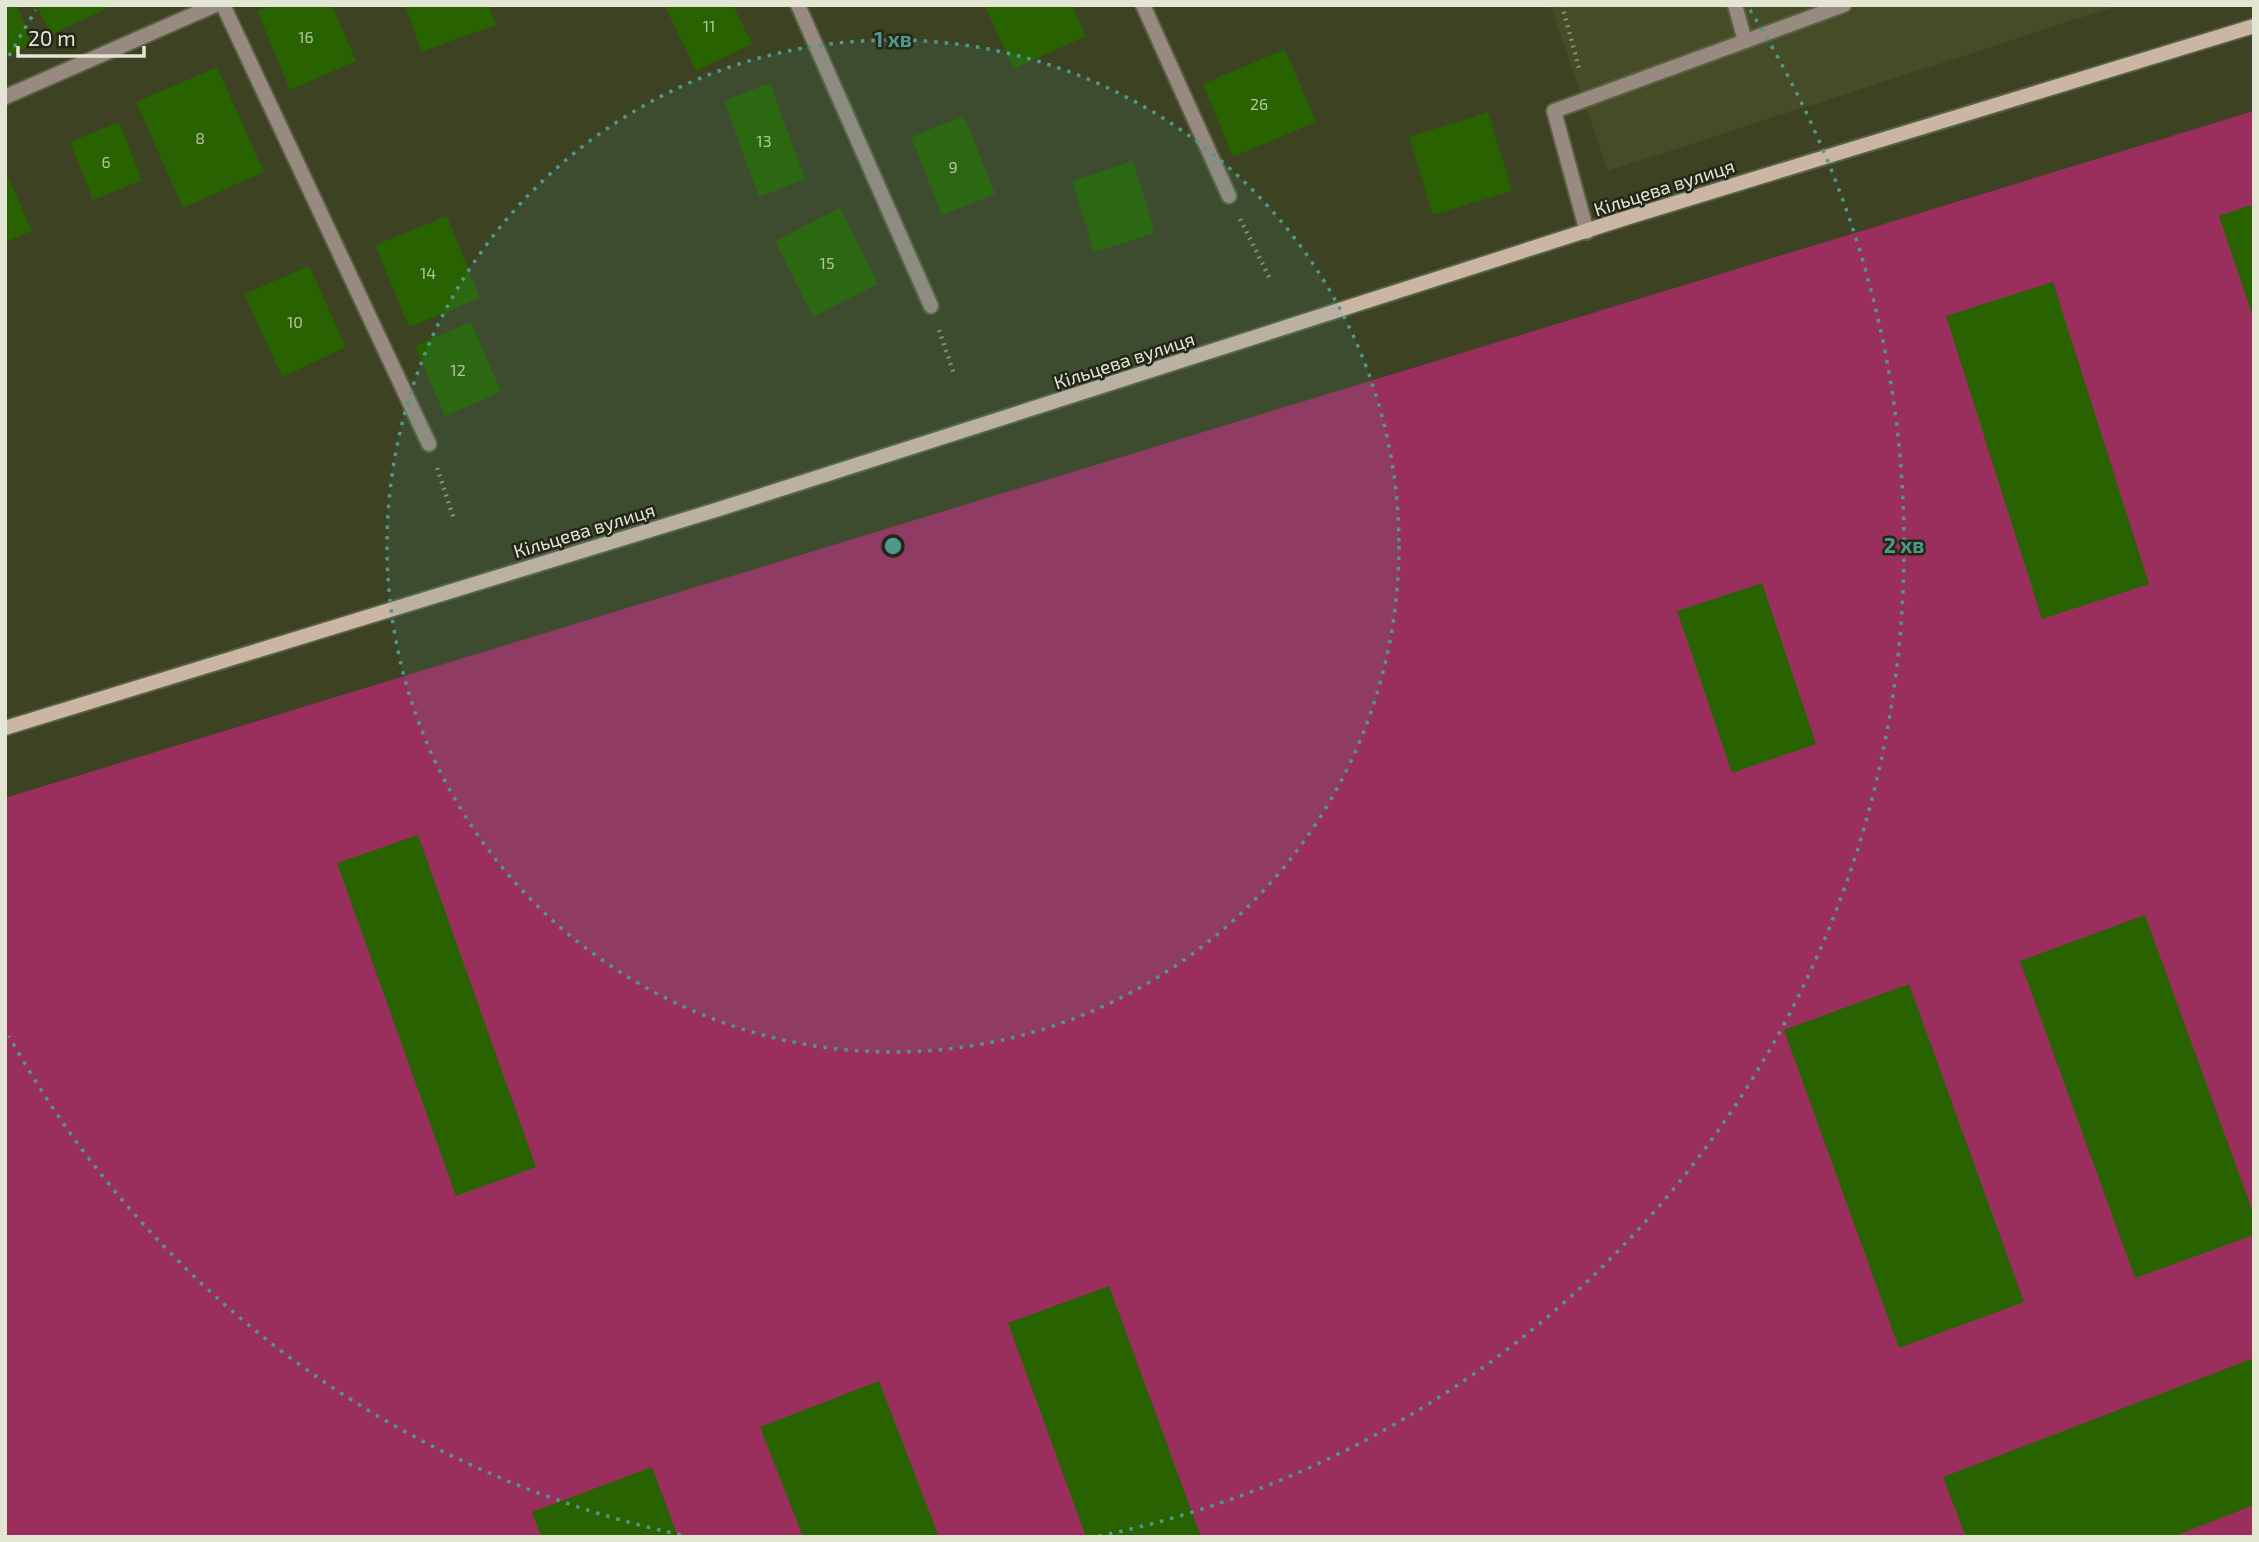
<svg xmlns="http://www.w3.org/2000/svg" width="2259" height="1542" font-family="'Exo 2',sans-serif">
<style>
.built{fill:#464c26}
.green{fill:#9a2f5e}
.building{fill:#286201}
.lines{fill:none;stroke-linecap:round;stroke-linejoin:round}
.lane-casing{stroke:#5a6042;stroke-width:18}
.street-casing{stroke:#5a6042;stroke-width:18}
.secondary-casing{stroke:#5a6042;stroke-width:18}
.path{stroke:#868c71;stroke-width:4.5;stroke-dasharray:2 5;stroke-linecap:butt}
.lane{stroke:#988a80;stroke-width:14}
.street{stroke:#988a80;stroke-width:14}
.secondary{stroke:#cbb5a5;stroke-width:14}
.ring{fill:none;stroke:#4e988c;stroke-width:3.5;stroke-dasharray:3.5 7}
.labels{text-anchor:middle;dominant-baseline:central;stroke-width:5;stroke-linejoin:round;paint-order:stroke}
.number-label{font-size:16px;fill:#b4c59e}
.street-label{font-size:19px;fill:#e2e6d3;stroke:#242718}
.centre{fill:#4e988c;stroke:#242718;stroke-width:3.5}
.ring-label{font-size:21px;text-anchor:middle;font-weight:bold;fill:#4e988c;stroke:#242718;stroke-width:5;stroke-linejoin:round;paint-order:stroke}
</style>
<rect width="100%" height="100%" fill="#3c4222"/>
<!-- built -->
<path class="built" d="M1550,5H2120L1608,171Z"/>
<!-- green -->
<path class="green" d="M2254,111V1537H5V798Z"/>
<!-- building -->
<path class="building" d="M5,5H17L32,45L5,56Z
M36,5H114L51,35Z
M271,5H332L356,61L290,90L257,11Z
M405,5H489L496,25L421,52Z
M668,5H733L752,44L696,71L665,6Z
M984,5H1072L1086,36L1014,69Z
M1285,49L1316,122L1233,157L1203,84Z
M217,67L264,172L183,208L136,102Z
M770,83L805,179L759,197L724,101Z
M1488,112L1512,191L1433,215L1409,137Z
M964,116L995,194L942,215L911,137Z
M119,122L142,180L93,200L70,142Z
M1133,161L1155,233L1094,252L1072,181Z
M5,170L32,231L5,242Z
M2254,204V317H2253L2219,216Z
M840,208L878,284L813,317L775,241Z
M447,216L480,298L409,327L375,245Z
M309,266L346,347L282,377L244,294Z
M2053,282L2149,584L2042,619L1946,316Z
M471,322L501,392L445,416L415,346Z
M1762,583L1816,744L1732,773L1677,611Z
M418,835L536,1167L456,1196L337,863Z
M2145,915L2254,1215V1235L2135,1278L2020,961Z
M1909,984L2024,1302L1899,1348L1784,1030Z
M1109,1286L1201,1537H1086L1008,1323Z
M2254,1358V1505L2172,1537H1966L1943,1477Z
M879,1381L939,1537H803L760,1427Z
M652,1467L678,1537H541L532,1512Z"/>
<g class="lines">
<!-- lane casing -->
<g class="lane-casing">
<path id="lane" d="M223,5L429,444
M798,5L931,306
M1143,5L1229,196
M1735,5L1745,41
M1587,232L1554,111L1844,5"/>
</g>
<!-- street casing -->
<g class="street-casing">
<path id="street" d="M5,97L215,5"/>
</g>
<!-- secondary casing -->
<g class="secondary-casing">
<path id="secondary" d="M5,728L719,509L1626,218L2254,26"/>
</g>
<!-- path -->
<path class="path" d="M1562,5L1580,72
M1240,219L1271,281
M939,330L954,374
M437,468L454,519"/>
<!-- lane -->
<use href="#lane" class="lane"/>
<!-- street -->
<use href="#street" class="street"/>
<!-- secondary -->
<use href="#secondary" class="secondary"/>
</g>
<!-- distance rings -->
<circle cx="893" cy="546" r="506" fill="#4e988c" fill-opacity=".12"/>
<g class="ring">
<circle cx="893" cy="546" r="506"/>
<path d="M691 1537A1011 1011 0 0 1 9 1036M9 56A1011 1011 0 0 1 36 10M1750 10A1011 1011 0 0 1 1095 1537"/>
</g>
<g class="labels">
<!-- number labels -->
<g class="number-label">
<text x="709" y="25">11</text>
<text x="306" y="36">16</text>
<text x="1259" y="103">26</text>
<text x="200" y="137">8</text>
<text x="764" y="140">13</text>
<text x="106" y="161">6</text>
<text x="953" y="166">9</text>
<text x="827" y="262">15</text>
<text x="428" y="272">14</text>
<text x="295" y="321">10</text>
<text x="458" y="369">12</text>
</g>
<!-- street labels -->
<g class="street-label">
<text transform="translate(1664 187) rotate(-18)">Кільцева вулиця</text>
<text transform="translate(1124 360) rotate(-18)">Кільцева вулиця</text>
<text transform="translate(584 530) rotate(-17)">Кільцева вулиця</text>
</g>
</g>
<circle cx="893" cy="546" r="10" class="centre"/>
<g class="ring-label">
<text x="893" y="47">1 хв</text>
<text x="1904" y="553">2 хв</text>
</g>
<!-- border -->
<rect width="2259" height="1542" fill="none" stroke="#e2e6d3" stroke-width="14"/>
<!-- scale -->
<path d="M18 46v10h126v-10" fill="none" stroke="#e2e6d3" stroke-width="3.5"/>
<text x="28" y="46" font-size="21" fill="#e2e6d3" stroke="#242718" stroke-width="5" paint-order="stroke">20 m</text>
</svg>
